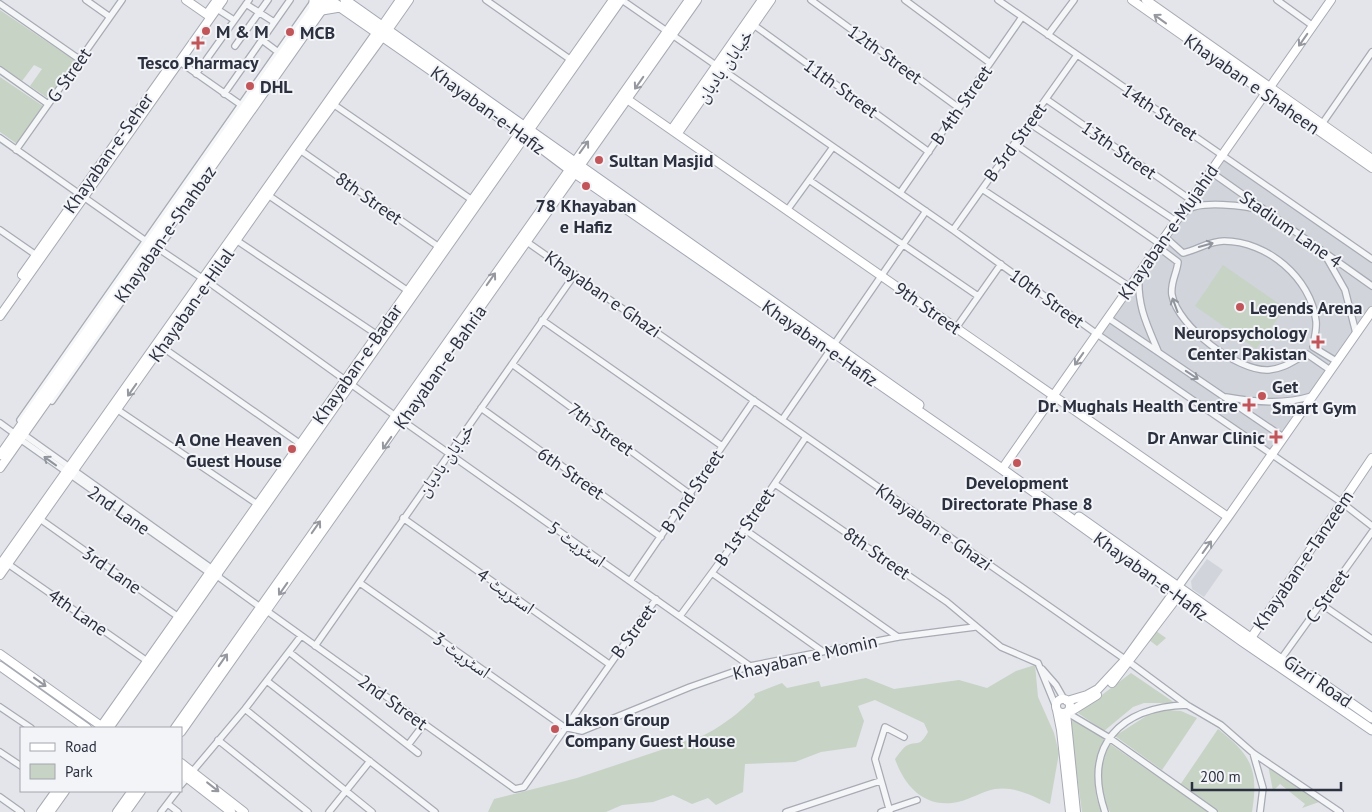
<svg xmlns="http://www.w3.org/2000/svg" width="1372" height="812" font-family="'PT Sans','Noto Naskh Arabic',sans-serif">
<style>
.built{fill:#d1d4db}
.green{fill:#c7d3c5}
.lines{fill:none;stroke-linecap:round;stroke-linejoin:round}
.street-casing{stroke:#a8abb4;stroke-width:8}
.secondary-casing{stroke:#a8abb4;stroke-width:10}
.primary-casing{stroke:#a3a8b4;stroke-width:11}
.street{stroke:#f5f6f8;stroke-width:5.5}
.secondary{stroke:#fff;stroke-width:8}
.primary{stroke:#fff;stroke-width:9}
.oneway{stroke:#9698a0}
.oneway2{stroke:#90949c}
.poi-dot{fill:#c25559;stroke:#f3f4f7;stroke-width:2}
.labels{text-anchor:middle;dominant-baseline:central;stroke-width:4;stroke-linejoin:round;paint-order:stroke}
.poi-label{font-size:18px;font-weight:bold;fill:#2c3140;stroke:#f3f4f7;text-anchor:start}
.street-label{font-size:18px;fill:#2c3140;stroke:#f3f4f7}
</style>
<rect width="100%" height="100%" fill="#e3e5ea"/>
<!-- built -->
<path class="built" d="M1223,155L1372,259V310L1271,454L1097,334Z
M1207,559L1223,570L1204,597L1192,589L1191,581Z"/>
<!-- green -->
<path class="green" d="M0,10L74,60L73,64L49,99L30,86L42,69L34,65L22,81L0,66Z
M0,77L43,106L17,144L0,132Z
M1223,265L1285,308L1256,349L1195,306Z
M1156,631L1166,638L1157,646L1149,640Z
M1035,665L1038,697L1054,733L1059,753L1050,804C1033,796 1015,786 995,789C983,791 971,799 958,802C925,809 905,787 895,759C898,755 902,749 906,746C918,740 919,748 928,732L924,723L875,700L858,706L864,721L856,747L821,752L795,762L745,764L743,792L716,805L708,798L692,804L673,795L653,802L622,805L606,812H488L494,799L577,778L679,744C688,738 698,739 708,733C725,724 741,711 755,697L754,694L782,683L787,688L819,681L821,687L866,678L894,689L959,680L987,688L1016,671Z
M1131,673L1175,703H1144L1133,707L1104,731L1078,713Z
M1168,710L1181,711L1197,718L1162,770L1115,736L1151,713Z
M1074,718L1105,738C1095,760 1090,790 1102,812H1082L1070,725Z
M1218,729C1251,755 1259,769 1252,812H1219L1180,785Z
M1110,744L1209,812H1110C1098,792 1098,764 1110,744Z
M1268,765L1322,801L1302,808L1305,804L1280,784L1273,791Z"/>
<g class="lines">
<!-- street casing -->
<g class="street-casing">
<path id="street" d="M86,0L110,17
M486,0L571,60
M622,0L953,230L1097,334L1341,502L1372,526
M811,0L959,108
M905,0L990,63
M998,0L1372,259
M1277,0L1313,26
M0,4L79,59
M246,4L274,22
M217,9L234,20
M751,23L929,152
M1048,35L1074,0
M262,40L278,52
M235,46L268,0
M180,62L244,107
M0,70L48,104
M196,74L249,0
M224,94L290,0
M1046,99L1191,200
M333,104L475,202
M1029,123L1176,221
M1322,124L1372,52
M0,138L146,241
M1015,144L1160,244
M16,150L122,0
M300,150L439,247
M1211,172L1372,286
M809,180L978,296
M982,189L1130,287
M900,193L1022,17
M268,195L411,293
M788,209L833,147
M1185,212C1197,199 1248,206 1263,211
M0,230L36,255
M953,230L1077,55
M1165,237L1183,253C1197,250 1209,241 1224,241C1267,241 1311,278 1316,321C1317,330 1314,338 1313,347L1336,361
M236,240L379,336
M527,242L1129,662L1187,705L1221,725L1253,753L1340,812
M156,247L202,278
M1158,247L1178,262C1177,273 1170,283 1172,295C1178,327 1237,371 1268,370C1284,369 1294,360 1307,354L1330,370
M1325,255L1345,290L1356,333
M1139,274C1137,305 1146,323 1158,351
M207,281L394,415
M1108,318L1283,437
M542,320L722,446
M956,328L1001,264
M162,347L302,445
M512,364L691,495
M1226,397C1256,402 1283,405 1312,396
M52,401L171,231
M481,408L661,537
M118,410L260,506
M20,420L313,2
M782,420L926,211
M403,421L750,666
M0,423L15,434
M23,434L218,573L220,578L260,607
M20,439L211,574
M775,484L947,602L1001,647L1038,663L1056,707
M403,518L609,664
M40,519L180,618
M744,529L898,637
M8,564L147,661
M712,573L822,651
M630,581L754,400
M360,583L564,727L582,731L690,687L750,666L898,637L975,627
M1321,604L1372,639
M267,611L515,789L524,787L656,599
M680,616L744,529L806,437
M315,646L575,274
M289,652L418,753
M1281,659L1372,532
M1042,669L1056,685L1064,699
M267,681L435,812
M0,707L31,728
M245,709L372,812
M1066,712L1108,737L1214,812
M218,740L308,812
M408,745L424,724
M0,752L21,766
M1253,753L1263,788L1260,812
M181,785L245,709L301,636
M0,797L21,812
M168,804L178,812
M161,812L177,791
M329,812L370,761
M786,812L880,781
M881,812L917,800
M890,812L875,759L885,727L904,737
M1105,812C1082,745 1121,707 1187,705"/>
</g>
<!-- secondary casing -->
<g class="secondary-casing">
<path id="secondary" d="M186,0L209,16
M1132,0L1372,168
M1146,0L1372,159
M207,14L217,0
M382,26L400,0
M388,30L409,0
M624,97L1228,517
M672,129L762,0
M678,133L771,0
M22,275L170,66
M0,316L223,0
M0,455L320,0
M0,468L329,0
M1002,469L1331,0
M0,565L377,32
M0,575L300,150L383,36
M1251,638L1372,458
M0,654L104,728
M0,666L87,728
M1112,683L1182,591
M1056 706a7 7 0 1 1 14 0a7 7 0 1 1-14 0Z
M1067,701L1087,695L1098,689L1125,660L1228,517L1372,311
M1057,710L1061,730L1070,812
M1067,712L1073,710L1097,695
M1066,713L1076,812
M100,728L613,0
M109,728L621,0
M175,728L689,0
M181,732L697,0
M181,763L244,812
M181,773L231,812
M41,812L56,791
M50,812L65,791
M117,812L132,791
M126,812L141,791"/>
</g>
<!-- primary casing -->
<g class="primary-casing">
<path id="primary" d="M330,0L520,132L569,169L1002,469L1242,641L1372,730
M345,0L919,405
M314,9V0
M322,10L340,7
M1079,517L1314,683
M1312,676L1372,718"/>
</g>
<!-- street -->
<use href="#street" class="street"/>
<!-- secondary -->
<use href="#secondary" class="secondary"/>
<!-- primary -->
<use href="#primary" class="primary"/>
</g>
<!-- one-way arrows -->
<defs><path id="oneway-shaft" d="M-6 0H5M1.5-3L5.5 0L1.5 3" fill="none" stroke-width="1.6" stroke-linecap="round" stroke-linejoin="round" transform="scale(1.25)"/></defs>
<g class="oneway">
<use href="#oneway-shaft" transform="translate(1160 19) rotate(-144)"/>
<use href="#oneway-shaft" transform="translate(1303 40) rotate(125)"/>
<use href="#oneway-shaft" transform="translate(639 83) rotate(125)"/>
<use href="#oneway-shaft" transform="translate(584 147) rotate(-54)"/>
<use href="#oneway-shaft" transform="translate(491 279) rotate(-55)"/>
<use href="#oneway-shaft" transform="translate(1079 359) rotate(125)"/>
<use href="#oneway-shaft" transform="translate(132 390) rotate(125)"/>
<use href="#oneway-shaft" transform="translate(387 443) rotate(125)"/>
<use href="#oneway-shaft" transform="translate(316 527) rotate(-55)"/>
<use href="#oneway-shaft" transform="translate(1207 547) rotate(-54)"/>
<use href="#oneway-shaft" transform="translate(283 589) rotate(125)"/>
<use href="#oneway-shaft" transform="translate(223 660) rotate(-55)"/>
<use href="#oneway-shaft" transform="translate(40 682) rotate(36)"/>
<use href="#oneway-shaft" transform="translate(213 787) rotate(38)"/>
</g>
<g class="oneway2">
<use href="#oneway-shaft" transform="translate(1206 245) rotate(-16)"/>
<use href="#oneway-shaft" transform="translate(1175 305) rotate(-110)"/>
<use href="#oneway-shaft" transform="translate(1192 375) rotate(34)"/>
<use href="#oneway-shaft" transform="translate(50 461) rotate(-144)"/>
</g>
<!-- markers -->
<g class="poi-dot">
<circle cx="206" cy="31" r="5"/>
<circle cx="290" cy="32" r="5"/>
<path d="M195.5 35.5h5v5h5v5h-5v5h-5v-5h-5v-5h5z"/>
<circle cx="250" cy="86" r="5"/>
<circle cx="599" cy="160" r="5"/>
<circle cx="586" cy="186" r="5"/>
<circle cx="1240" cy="307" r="5"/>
<path d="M1315.5 334.5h5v5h5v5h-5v5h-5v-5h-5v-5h5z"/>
<circle cx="1262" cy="396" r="5"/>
<path d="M1246.5 397.5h5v5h5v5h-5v5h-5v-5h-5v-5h5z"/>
<path d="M1273.5 429.5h5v5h5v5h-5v5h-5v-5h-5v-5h5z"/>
<circle cx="292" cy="449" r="5"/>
<circle cx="1017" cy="463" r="5"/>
<circle cx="555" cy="729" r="5"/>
</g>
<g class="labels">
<!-- poi labels -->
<g class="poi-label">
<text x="216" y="31">M &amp; M</text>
<text x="300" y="32">MCB</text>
<text x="198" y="62" text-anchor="middle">Tesco Pharmacy</text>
<text x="260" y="86">DHL</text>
<text x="609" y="160">Sultan Masjid</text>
<text x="586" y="205" text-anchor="middle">78 Khayaban<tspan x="586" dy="21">e Hafiz</tspan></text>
<text x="1250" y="307">Legends Arena</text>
<text x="1307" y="332" text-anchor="end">Neuropsychology<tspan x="1307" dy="21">Center Pakistan</tspan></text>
<text x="1272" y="386">Get<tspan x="1272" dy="21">Smart Gym</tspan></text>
<text x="1238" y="405" text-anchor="end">Dr. Mughals Health Centre</text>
<text x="1265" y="437" text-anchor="end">Dr Anwar Clinic</text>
<text x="282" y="439" text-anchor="end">A One Heaven<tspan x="282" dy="21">Guest House</tspan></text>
<text x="1017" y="482" text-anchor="middle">Development<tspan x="1017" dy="21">Directorate Phase 8</tspan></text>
<text x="565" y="719">Lakson Group<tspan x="565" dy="21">Company Guest House</tspan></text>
</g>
<!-- street labels -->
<g class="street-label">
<text transform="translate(885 54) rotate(36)">12th Street</text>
<text transform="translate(724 66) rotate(-55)">خیابان بادبان</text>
<text transform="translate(69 75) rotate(-55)">G Street</text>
<text transform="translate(1252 84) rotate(35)">Khayaban e Shaheen</text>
<text transform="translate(841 88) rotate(36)">11th Street</text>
<text transform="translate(961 105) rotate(-55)">B 4th Street</text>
<text transform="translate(488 110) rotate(36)">Khayaban-e-Hafiz</text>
<text transform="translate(1160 112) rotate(34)">14th Street</text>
<text transform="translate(1015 142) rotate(-54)">B 3rd Street</text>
<text transform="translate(1119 150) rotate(35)">13th Street</text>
<text transform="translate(108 153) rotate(-55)">Khayaban-e-Seher</text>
<text transform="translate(369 198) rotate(35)">8th Street</text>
<text transform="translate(1291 229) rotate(35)">Stadium Lane 4</text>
<text transform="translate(1168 232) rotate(-55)">Khayaban-e-Mujahid</text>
<text transform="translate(165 234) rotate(-55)">Khayaban-e-Shahbaz</text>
<text transform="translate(603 294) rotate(35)">Khayaban e Ghazi</text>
<text transform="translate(1047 298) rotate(36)">10th Street</text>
<text transform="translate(191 305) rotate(-55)">Khayaban-e-Hilal</text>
<text transform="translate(928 308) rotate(35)">9th Street</text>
<text transform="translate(820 343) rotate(35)">Khayaban-e-Hafiz</text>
<text transform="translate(357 364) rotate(-55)">Khayaban-e-Badar</text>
<text transform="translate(440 367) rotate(-55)">Khayaban-e-Bahria</text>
<text transform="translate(601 429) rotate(36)">7th Street</text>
<text transform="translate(445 460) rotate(-55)">خیابان بادبان</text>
<text transform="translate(571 473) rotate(35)">6th Street</text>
<text transform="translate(692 491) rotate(-56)">B 2nd Street</text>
<text transform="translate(119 510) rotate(35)">2nd Lane</text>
<text transform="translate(744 527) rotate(-55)">B 1st Street</text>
<text transform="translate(934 527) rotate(35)">Khayaban e Ghazi</text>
<text transform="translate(577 544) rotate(35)">اسٹریٹ 5</text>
<text transform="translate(877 553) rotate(35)">8th Street</text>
<text transform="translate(1303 560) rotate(-56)">Khayaban-e-Tanzeem</text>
<text transform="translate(112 570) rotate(35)">3rd Lane</text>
<text transform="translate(1151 576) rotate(36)">Khayaban-e-Hafiz</text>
<text transform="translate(506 591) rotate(35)">اسٹریٹ 4</text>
<text transform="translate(1327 596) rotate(-55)">C Street</text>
<text transform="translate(78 612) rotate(35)">4th Lane</text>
<text transform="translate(633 631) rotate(-54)">B Street</text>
<text transform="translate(462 655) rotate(35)">اسٹریٹ 3</text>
<text transform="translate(805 657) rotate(-13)">Khayaban e Momin</text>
<text transform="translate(1318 681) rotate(34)">Gizri Road</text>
<text transform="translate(393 702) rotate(36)">2nd Street</text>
</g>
</g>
<!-- legend -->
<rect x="20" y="727" width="162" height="65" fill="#f3f4f7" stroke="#a3a6ae"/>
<rect x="30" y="743" width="25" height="8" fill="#ffffff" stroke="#a3a6ae"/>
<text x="65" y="752" font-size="15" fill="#2c3140">Road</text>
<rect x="30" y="764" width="25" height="15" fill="#c7d3c5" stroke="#a3a6ae"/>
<text x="65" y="777" font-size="15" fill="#2c3140">Park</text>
<!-- scale -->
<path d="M1192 782v8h149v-8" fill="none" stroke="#2c3140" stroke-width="2.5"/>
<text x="1200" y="782" font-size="15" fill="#2c3140" stroke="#f3f4f7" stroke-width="4" paint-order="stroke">200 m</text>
</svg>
